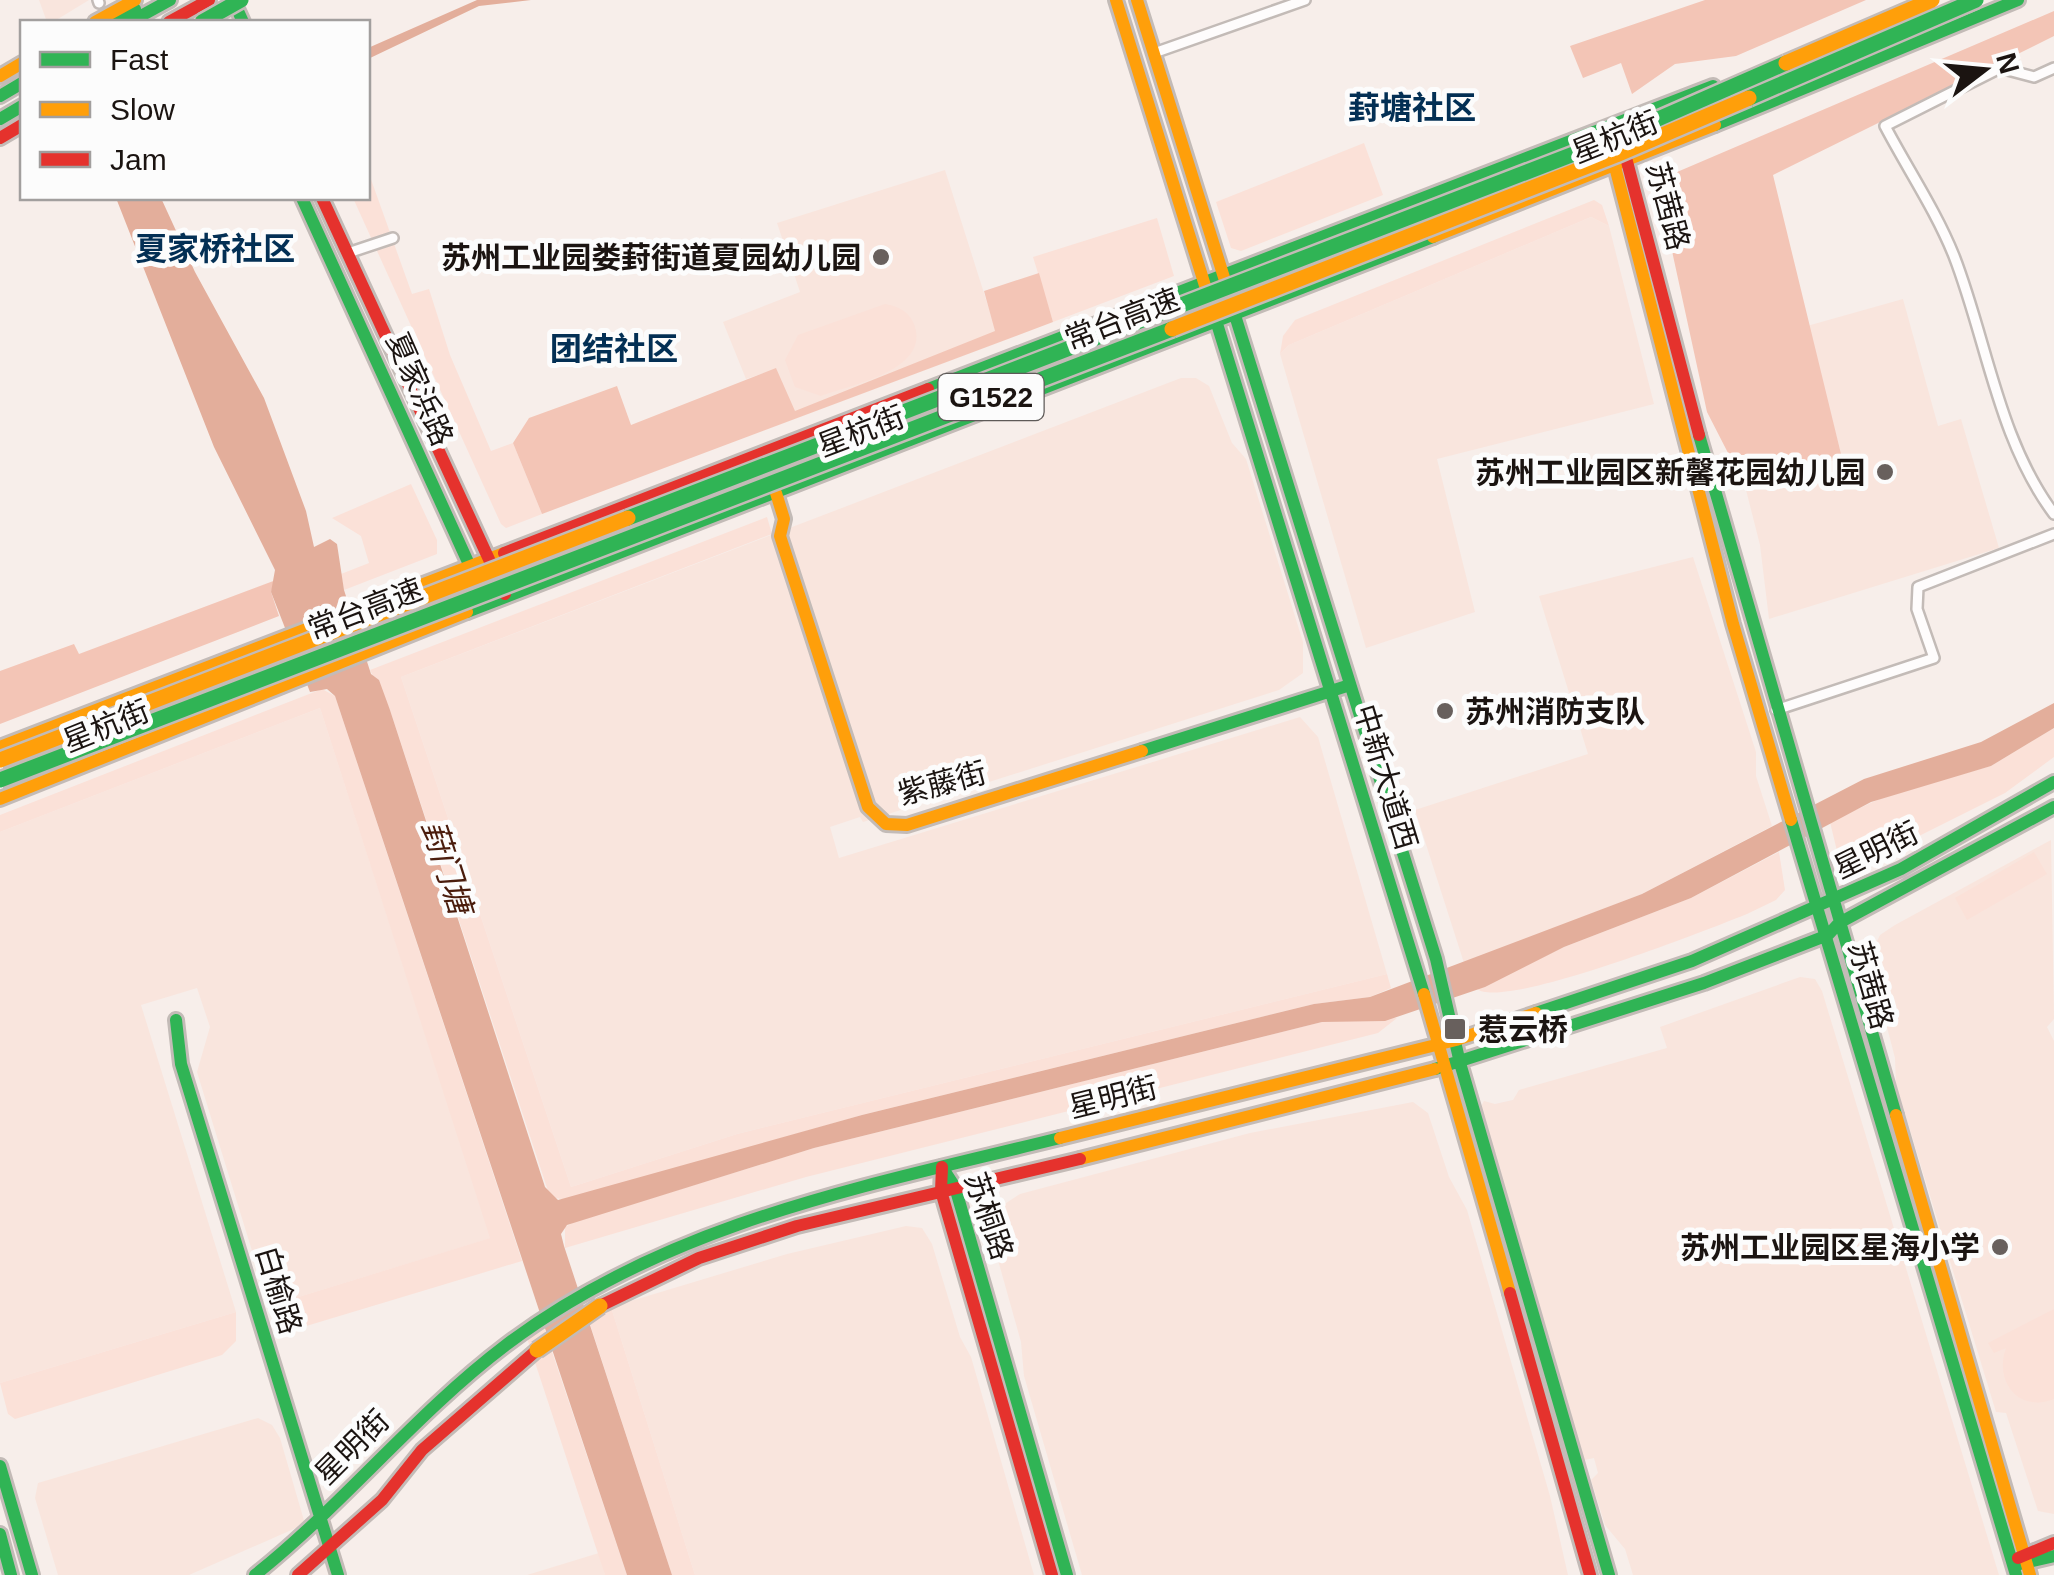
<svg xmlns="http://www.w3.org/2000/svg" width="2054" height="1575" font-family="Arial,'Noto Sans SC',sans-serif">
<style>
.built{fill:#f9e5dd}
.green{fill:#fbe1d8}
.forest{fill:#f3c5b6}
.water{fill:#e3ae9b}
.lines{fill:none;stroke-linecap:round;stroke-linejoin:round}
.street-casing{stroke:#c3bbb7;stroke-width:14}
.fast-casing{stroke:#c3bbb7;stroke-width:18}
.slow-casing{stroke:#c3bbb7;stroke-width:18}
.jam-casing{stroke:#c3bbb7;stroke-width:18}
.street{stroke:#fefcfc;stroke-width:9}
.fast{stroke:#30b455;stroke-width:12}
.slow{stroke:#ff9f0a;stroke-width:12}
.jam{stroke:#e5322d;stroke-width:12}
.fast-bridge-casing{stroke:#c3bbb7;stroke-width:20;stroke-linecap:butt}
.slow-bridge-casing{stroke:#c3bbb7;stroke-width:20;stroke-linecap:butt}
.fast-bridge{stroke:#30b455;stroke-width:15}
.slow-bridge{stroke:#ff9f0a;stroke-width:15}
.poi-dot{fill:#68605d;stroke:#fcfcfc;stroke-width:4}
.labels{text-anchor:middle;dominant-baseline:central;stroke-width:10;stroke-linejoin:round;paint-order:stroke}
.shield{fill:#fcfcfc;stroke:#5e5a58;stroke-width:2.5}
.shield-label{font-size:28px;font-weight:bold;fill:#1b1411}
.street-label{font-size:30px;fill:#1b1411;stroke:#fcfcfc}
.poi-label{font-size:30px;font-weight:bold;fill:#1b1411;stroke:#fcfcfc;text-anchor:end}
.neighbourhood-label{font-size:32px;font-weight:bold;fill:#032f54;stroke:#fcfcfc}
.water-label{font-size:32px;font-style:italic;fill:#4a1c0c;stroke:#fcfcfc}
</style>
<rect width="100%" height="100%" fill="#f7eeea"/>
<!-- built -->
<path class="built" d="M39,0H89L53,22H47Z
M945,170L996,331L794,412L776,369L746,379L723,322L800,292L777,223Z
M1591,217L1609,226L1654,404L1437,459L1475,612L1366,648L1280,354L1289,345Z
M1903,299L1938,426L1961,419L1999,548L1769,619L1760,545L1745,486L1842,457L1807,326Z
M1181,378H1196L1209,386L1232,443L1246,459L1303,642V673L1279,690L863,822L860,817L830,827L839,858L1300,717L1318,737L1387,974L737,1134L571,1187L401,677Z
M1693,557L1756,752V776L1772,826L1642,894L1464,963L1415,810L1588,754L1539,596Z
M320,708L491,1238L269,1306L197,1072L210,1027L197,988L141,1005L236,1312L0,1383V832Z
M2051,840L2054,1019L2047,1027L2054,1041V1514L2038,1511L2006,1413L1996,1412L1896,1084L1895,1058L1869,958L1880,935L1895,925Z
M1800,977L1815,979L1822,991L1999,1575H1633L1625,1549L1605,1525L1591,1480L1598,1473L1594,1458L1580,1461L1477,1114L1484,1101L1495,1104L1513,1100L1519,1090L1667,1048L1660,1027Z
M1413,1102L1428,1113L1449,1177L1467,1210L1550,1496L1568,1575H1082L1024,1376L1021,1342L989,1228L994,1211L1020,1194L1250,1133Z
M906,1226L922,1228L932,1244L960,1337L971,1357L1034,1575H695L611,1307L787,1254Z
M258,1418L272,1425L280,1438L305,1524L189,1575H58L35,1498L38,1483Z
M599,1553L605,1575H527Z"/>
<!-- green -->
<path class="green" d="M1364,143L1383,195L1241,251L1231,248L1216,202Z
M368,171L412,294L429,289L450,355L491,451L513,443L542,514L506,528L501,524L353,198H368Z
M1594,200L1602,205L1609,226L1591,217L1289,345L1280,354L1283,336L1295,320Z
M1157,218L1174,276L1053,322L1033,257Z
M885,304C899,306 911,313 915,327C928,371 850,385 821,396L795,387L785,360L798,335Z
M411,484L437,540V554L344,590L341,574L369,563L361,536L332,518Z
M767,517L772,534L401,677L571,1187L737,1134L1387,974L1391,988L1370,997L1314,1004L862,1115L567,1200L550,1197L390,710L370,670Z
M322,689L335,696L522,1261L293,1330L277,1321L269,1306L490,1238L320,708L0,832V815Z
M2054,728V757L2005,793L1861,865L1838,855L1830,822L1890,794L1991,766Z
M1779,852L1785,890L1776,900L1747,914C1707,930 1505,1010 1477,989L1564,947L1691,898Z
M2034,852L2047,874L1967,920L1955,898Z
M1397,1018L1378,1033L806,1177L565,1248V1227L574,1222L814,1148L1322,1022Z
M611,1307L695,1575H672L587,1315Z
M2054,1309V1399C2018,1413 1994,1381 2006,1348L1994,1353L1988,1343Z
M236,1312V1341L222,1355L15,1419L8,1414L0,1383Z
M543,1325L627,1575H605L525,1332Z"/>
<!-- forest -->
<path class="forest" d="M1705,0H1866L1736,56L1675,64L1632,94L1621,63L1583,78L1570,46Z
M2054,11V36L1773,175L1842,458L1745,486L1707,412L1662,205L1663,178Z
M1039,273L1053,322L542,514L513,443L529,418L617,386L631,425L776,368L795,411L995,331L984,291Z
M276,580L271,592L279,616L0,724V671L74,644L79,654Z"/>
<!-- water -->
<path class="water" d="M477,0H531L479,6L368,59V48Z
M116,198H161L195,272L264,398L306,511L314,547L330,539L337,544L344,590L371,674L379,680L390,710L545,1187L558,1200L862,1115L1314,1004L1370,997L1642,894L1864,779L1981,742L2054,703V728L1991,766L1871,802L1691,898L1564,947L1485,987L1385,1021L1322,1022L814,1148L567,1225L561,1234L564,1246L672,1575H627L335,696L327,689L310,692L271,592L275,570L214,447Z"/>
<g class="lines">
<!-- street casing -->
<g class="street-casing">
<path id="street" d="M98,0L99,3
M1154,53L1305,0
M2054,68L2034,77L2000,68L1885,126C1907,168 1936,211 1954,256C1987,341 1998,439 2054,514
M348,253L393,238
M1776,710L1934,658L1917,609L1918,587L2054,534"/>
</g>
<!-- fast casing -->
<g class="fast-casing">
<path id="fast" d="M233,0L243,22
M113,22L135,9
M130,22L170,0
M0,96L22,83
M0,119L22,106
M1715,125L2018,0
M302,198L473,573
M1225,306L1229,296L1380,238L1389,221
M1233,309L1436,959L1460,1063L1609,1575
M1214,314L1424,994
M1080,366L1094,349L1211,304L1220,286
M928,389L1713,86
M1699,435L1896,1115
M467,612L1433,237
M1142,751L1350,685
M1791,820L2016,1575
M1536,1013L1692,961L1901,869L2054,782
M176,1020L181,1064L338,1575
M1435,1069L1704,983L1828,935L1839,923L2054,807
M942,1167L955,1187L1067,1575
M0,1466L32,1575
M0,1534L11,1575
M2020,1564L2054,1556
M255,1575C344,1504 415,1414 506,1345C669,1222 866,1186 1060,1138"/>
</g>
<!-- slow casing -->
<g class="slow-casing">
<path id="slow" d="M1116,0L1207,292
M1137,0L1227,287
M95,22L135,0
M0,76L22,63
M1613,159L1733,624L1791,820
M1433,237L1715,125
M776,493L784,519L780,536L868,807L886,824L907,825L1142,751
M0,747L504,553
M0,799L467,612
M1424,994L1510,1293
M1896,1115L2030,1575
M1060,1138L1456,1040L1536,1013
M1080,1159L1435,1069"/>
</g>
<!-- jam casing -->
<g class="jam-casing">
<path id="jam" d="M169,22L209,0
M0,138L22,125
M1625,154L1699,435
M322,198L505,594
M504,553L928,389
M942,1167L941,1191L1052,1575
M1510,1293L1590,1575
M600,1306L699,1258L797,1226L1080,1159
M2018,1558L2054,1543
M298,1575L382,1500L422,1450L537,1350"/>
</g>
<!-- street -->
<use href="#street" class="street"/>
<!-- fast -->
<use href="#fast" class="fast"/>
<!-- slow -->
<use href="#slow" class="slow"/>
<!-- jam -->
<use href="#jam" class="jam"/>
<!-- fast-bridge casing -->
<g class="fast-bridge-casing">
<path id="fast-bridge" d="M202,22L241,0
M1749,98L1976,0
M628,518L1610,140L1786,63
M0,780L1172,329"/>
</g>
<!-- slow-bridge casing -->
<g class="slow-bridge-casing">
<path id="slow-bridge" d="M1786,63L1932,0
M1172,329L1616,155L1749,98
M0,760L628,518
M537,1350L600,1306"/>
</g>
<!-- fast-bridge -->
<use href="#fast-bridge" class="fast-bridge"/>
<!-- slow-bridge -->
<use href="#slow-bridge" class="slow-bridge"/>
</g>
<!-- markers -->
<g class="poi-dot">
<circle cx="881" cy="257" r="10"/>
<circle cx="1885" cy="472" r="10"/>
<circle cx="1445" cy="711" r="10"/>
<rect x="1443" y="1017" width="24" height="24" rx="5"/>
<circle cx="2000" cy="1247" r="10"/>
</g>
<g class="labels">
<!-- shield labels -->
<rect class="shield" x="938.5" y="374" width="105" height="46" rx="8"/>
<g class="shield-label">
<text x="991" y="397">G1522</text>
</g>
<!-- street labels -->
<g class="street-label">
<text transform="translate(1615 137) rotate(-22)">星杭街</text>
<text transform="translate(1668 206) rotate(75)">苏茜路</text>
<text transform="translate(1122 319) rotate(-21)">常台高速</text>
<text transform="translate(420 389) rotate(66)">夏家浜路</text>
<text transform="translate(861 431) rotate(-21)">星杭街</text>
<text transform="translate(365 609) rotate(-21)">常台高速</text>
<text transform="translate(106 726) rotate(-22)">星杭街</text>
<text transform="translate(1386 777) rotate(73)">中新大道西</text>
<text transform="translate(942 783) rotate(-15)">紫藤街</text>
<text transform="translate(1876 850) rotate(-26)">星明街</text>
<text transform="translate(1871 985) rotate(74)">苏茜路</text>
<text transform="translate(1113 1097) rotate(-14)">星明街</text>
<text transform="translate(989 1216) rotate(71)">苏桐路</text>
<text transform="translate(279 1290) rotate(73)">白榆路</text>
<text transform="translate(352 1447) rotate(-45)">星明街</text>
</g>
<!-- poi labels -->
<g class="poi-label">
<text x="861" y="257">苏州工业园娄葑街道夏园幼儿园</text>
<text x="1865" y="472">苏州工业园区新馨花园幼儿园</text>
<text x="1465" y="711" text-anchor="start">苏州消防支队</text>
<text x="1478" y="1029" text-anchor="start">惹云桥</text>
<text x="1980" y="1247">苏州工业园区星海小学</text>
</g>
<!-- neighbourhood labels -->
<g class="neighbourhood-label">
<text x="1412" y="108">葑塘社区</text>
<text x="215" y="249">夏家桥社区</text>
<text x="614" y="349">团结社区</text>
</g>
<!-- water labels -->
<g class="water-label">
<text transform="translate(447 867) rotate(72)">葑门塘</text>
</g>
</g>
<!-- legend -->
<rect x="20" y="20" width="350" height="180" fill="#fcfcfc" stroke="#a29f9e" stroke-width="2.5"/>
<rect x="40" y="52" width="50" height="15" fill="#30b455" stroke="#a29f9e" stroke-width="2.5"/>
<text x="110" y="70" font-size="30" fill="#1b1411">Fast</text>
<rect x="40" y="102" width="50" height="15" fill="#ff9f0a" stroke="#a29f9e" stroke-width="2.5"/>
<text x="110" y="120" font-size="30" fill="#1b1411">Slow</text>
<rect x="40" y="152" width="50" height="15" fill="#e5322d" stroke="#a29f9e" stroke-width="2.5"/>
<text x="110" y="170" font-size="30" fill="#1b1411">Jam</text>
<!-- north arrow -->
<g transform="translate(1984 70) rotate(74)" stroke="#fcfcfc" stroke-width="8" paint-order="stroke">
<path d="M0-8L18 38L0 25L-18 38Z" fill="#1b1411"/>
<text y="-15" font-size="28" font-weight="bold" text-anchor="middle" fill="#1b1411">N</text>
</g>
</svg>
